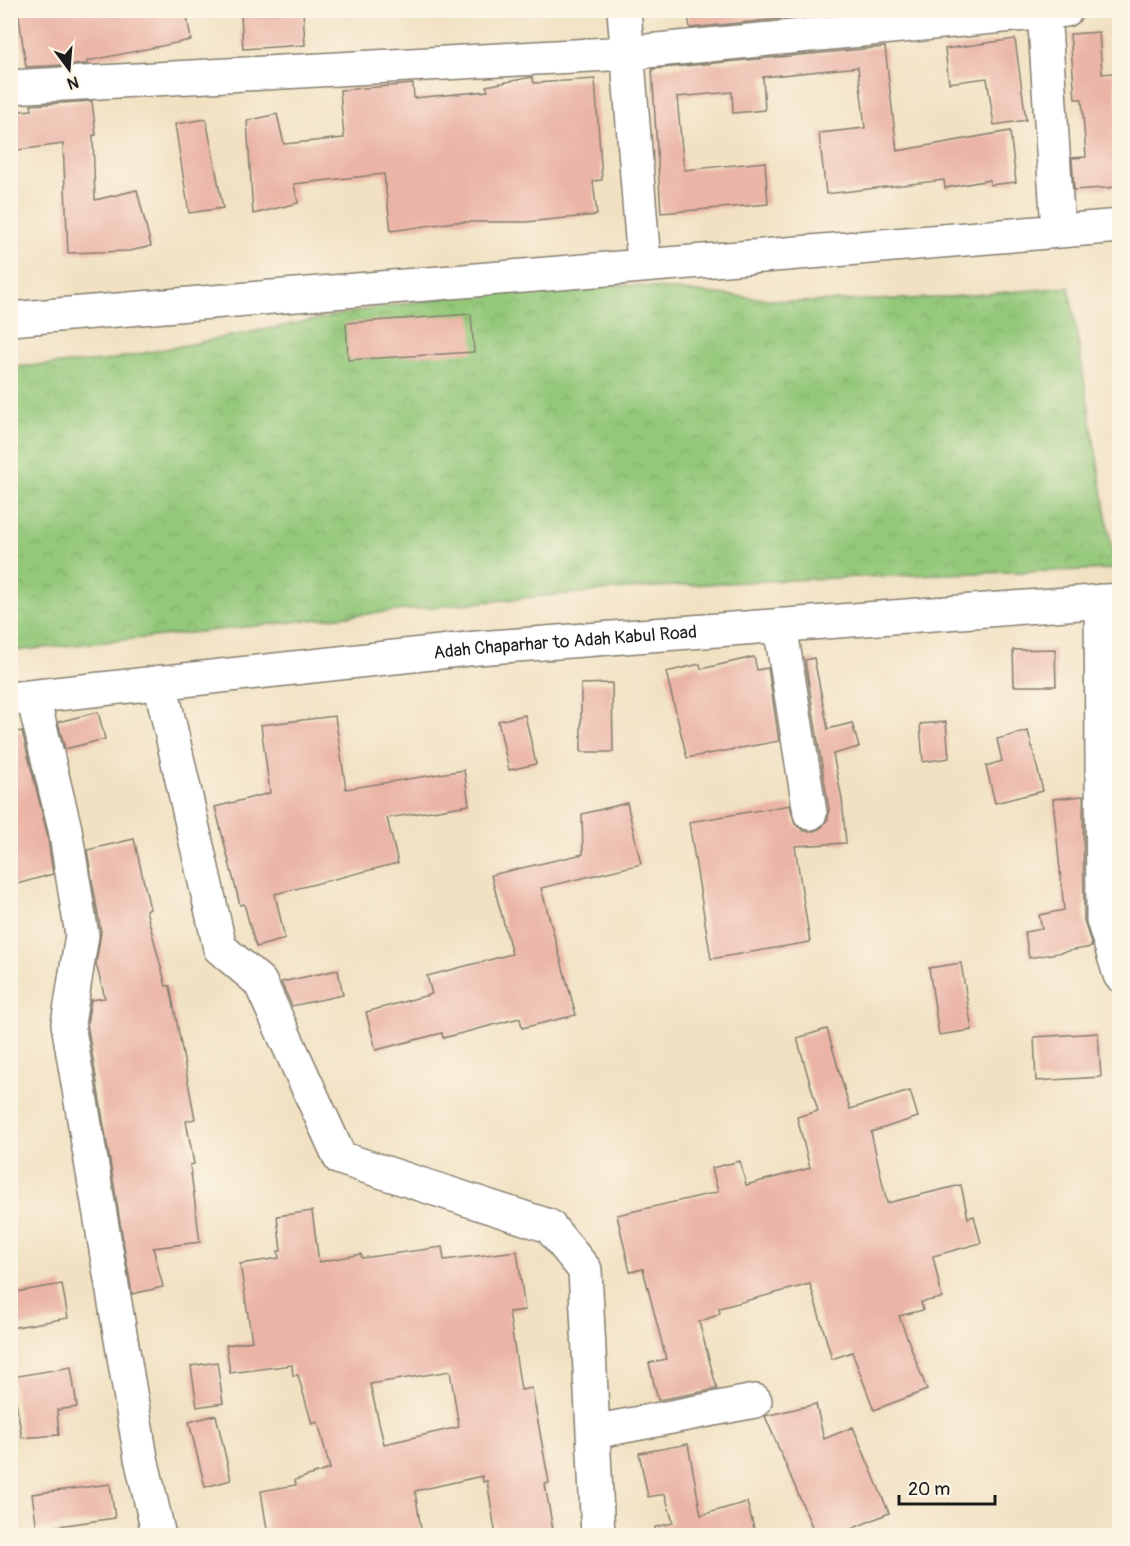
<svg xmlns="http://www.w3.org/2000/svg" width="1130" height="1546" font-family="Pangolin,sans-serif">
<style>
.park{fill:url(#park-crowns);stroke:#58724a;stroke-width:1.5}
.building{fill:#eab4a6;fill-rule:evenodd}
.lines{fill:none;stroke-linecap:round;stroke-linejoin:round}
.minor-casing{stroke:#867e6f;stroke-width:36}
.secondary-casing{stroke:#867e6f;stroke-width:36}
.minor{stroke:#fff;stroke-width:33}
.secondary{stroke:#fff;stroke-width:33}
.labels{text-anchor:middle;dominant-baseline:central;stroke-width:6;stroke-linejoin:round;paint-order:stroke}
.street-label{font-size:18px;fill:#1c1c1c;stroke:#fcf5e5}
</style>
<defs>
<pattern id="park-crowns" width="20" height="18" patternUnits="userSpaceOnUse" patternTransform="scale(1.5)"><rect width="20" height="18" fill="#93c879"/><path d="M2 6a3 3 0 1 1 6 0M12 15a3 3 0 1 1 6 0" fill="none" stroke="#7eab68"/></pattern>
</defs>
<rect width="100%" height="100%" fill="#fcf5e5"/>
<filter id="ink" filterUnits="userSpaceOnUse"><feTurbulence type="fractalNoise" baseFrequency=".0167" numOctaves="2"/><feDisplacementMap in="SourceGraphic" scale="12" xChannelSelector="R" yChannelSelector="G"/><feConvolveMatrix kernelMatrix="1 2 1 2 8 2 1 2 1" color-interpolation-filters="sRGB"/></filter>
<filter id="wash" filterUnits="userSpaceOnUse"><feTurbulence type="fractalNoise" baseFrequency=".008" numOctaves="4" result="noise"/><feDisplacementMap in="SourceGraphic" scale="24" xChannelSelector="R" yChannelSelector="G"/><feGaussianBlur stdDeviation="1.35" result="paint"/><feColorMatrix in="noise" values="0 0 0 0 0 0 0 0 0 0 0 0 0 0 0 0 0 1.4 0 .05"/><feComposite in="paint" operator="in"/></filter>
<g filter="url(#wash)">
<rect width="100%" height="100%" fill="#f1e1c2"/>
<!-- park -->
<path class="park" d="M627,285L796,302L937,298L1069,287L1115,569C948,574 781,578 614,590C413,606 212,633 11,651V367L104,361L374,308L510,288Z"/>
<g id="blocks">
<!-- building -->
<path class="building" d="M18,10H186L191,40L87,61V64L26,67Z
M687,10H869L690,28Z
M303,11L305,45L243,49L241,15Z
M1099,32L1102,74L1113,73L1115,86L1119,135V187L1074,190L1072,158L1086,157L1082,99H1075L1070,34Z
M1015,39L1026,120L994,125L987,78L949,83L945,49Z
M885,47L897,151L1010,131L1016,182L990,185V180L945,188L944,180L826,194L819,133L865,128L858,67L763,77L765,110L733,113L732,92L677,97L684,170L765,162L768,204L661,213L652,69Z
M532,77L534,83L595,79L602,180L593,181L597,215L526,222H454L391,231L384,174L294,184L298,203L253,214L247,121L277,114L284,144L344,138L340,90L413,84L414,98L488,91L486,86Z
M92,101L96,135H93L95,200L137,190L151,246L130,251L68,253L63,144L10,151V112L32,110L31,105Z
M206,119L223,208L189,213L175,124Z
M471,314L474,352L348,360L346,323Z
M1055,649L1056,686H1014L1013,650Z
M754,657L757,670L768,668L779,741L687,758L666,672L700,664L701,669Z
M814,658L828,729L852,723L859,747L833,754L842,799L846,843L795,846L810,942L711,959L689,822L790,805L795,824L804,831H814L821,828L828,819L829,810L805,660Z
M612,683L613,752H581V684Z
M98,712L105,739L65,749L58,722Z
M525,715L536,764L509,770L498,721Z
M335,716L346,789L464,770L469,805L387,818L398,863L275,894L285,939L256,947L244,904L240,905L215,807L270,793L261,725Z
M946,722L949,758L923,762L920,724Z
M22,731L47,833L53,874L10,886V733Z
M1028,731L1043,791L995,803L986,766L1002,761L997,739Z
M1083,796L1084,920L1092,947L1029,958L1025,932L1042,929L1039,915L1064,910L1053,799Z
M627,803L641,864L541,888L576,1015L522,1028L520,1018L443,1038L442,1033L376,1050L366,1012L432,994L427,976L512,954L491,875L583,854L582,814Z
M134,839L150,909L146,910L166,986H170L195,1119L186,1121L194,1164L190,1165L200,1242L153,1248L163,1287L132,1294L87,1023L91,1000L105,998L96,964L101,932L87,850Z
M961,963L972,1030L939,1035L929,968Z
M338,970L343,995L292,1006L281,982Z
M827,1029L850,1109L910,1091L918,1117L871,1132L887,1203L961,1185L968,1218L974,1216L981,1243L933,1256L942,1298L921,1302L923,1310L899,1316L927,1390L874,1410L852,1352L832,1359L810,1284L719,1308L720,1314L699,1322L717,1389L658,1400L649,1363L666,1359L643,1269L630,1272L617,1215L718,1192L712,1168L740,1161L746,1185L810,1168L797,1117L818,1111L797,1038Z
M1098,1033L1101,1077L1036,1081L1034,1037Z
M312,1211L319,1262L361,1254L362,1258L442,1247L444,1260L517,1251L525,1310L509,1312L521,1390L532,1388L549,1483L545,1484L554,1536H496L487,1481L483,1482L482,1476L415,1491L422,1536H268L261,1491L296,1485L295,1480L330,1469L318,1422L312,1424L298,1375L293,1376L292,1365L230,1373L226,1345L252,1341L240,1264L279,1258L278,1251H281L277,1216ZM450,1371L459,1427L384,1444L370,1384Z
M62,1284L68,1318L10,1328V1293Z
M217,1362L223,1403L197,1407L191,1366Z
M71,1367L77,1407L57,1410L59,1435L22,1438L12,1377Z
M816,1404L824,1439L853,1427L889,1513L835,1536H816L765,1416Z
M216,1415L231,1480L205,1487L189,1422Z
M688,1444L701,1515L747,1502L756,1536H656L655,1527L673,1523L665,1494L648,1497L639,1453Z
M110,1484L115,1518L37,1529L32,1494Z"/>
</g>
</g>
<g filter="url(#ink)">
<use href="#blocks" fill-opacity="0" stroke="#867e6f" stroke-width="1.5"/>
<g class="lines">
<!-- minor casing -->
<g class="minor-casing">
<path id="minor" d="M624,10L644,264
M1044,10L1058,230
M10,87L627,53L1066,10
M10,319L1120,226
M1101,601L1103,920L1120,975
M780,625L810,813
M160,682L220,948L260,982L340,1158L549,1226L585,1270L593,1432
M33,697L65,829L82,935L68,1024L141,1458L159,1536
M598,1536L593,1432L755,1401"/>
</g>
<!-- secondary casing -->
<g class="secondary-casing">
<g id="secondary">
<path id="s1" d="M10,699L477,648L1120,600"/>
</g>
</g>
<!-- minor -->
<use href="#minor" class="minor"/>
<!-- secondary -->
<use href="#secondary" class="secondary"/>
</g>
</g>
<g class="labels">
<!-- street labels -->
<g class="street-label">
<text stroke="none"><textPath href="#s1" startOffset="558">Adah Chaparhar to Adah Kabul Road</textPath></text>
</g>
</g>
<!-- margin -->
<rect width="1130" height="1546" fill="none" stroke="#fcf5e5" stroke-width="36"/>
<!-- north arrow -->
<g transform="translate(69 69) rotate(164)" stroke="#fcf5e5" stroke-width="4.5" paint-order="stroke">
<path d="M0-4.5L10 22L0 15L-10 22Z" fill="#1c1c1c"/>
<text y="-9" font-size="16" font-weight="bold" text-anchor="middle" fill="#1c1c1c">N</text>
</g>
<!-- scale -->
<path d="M899 1495v9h96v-9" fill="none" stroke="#1c1c1c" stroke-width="3"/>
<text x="908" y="1495" font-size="18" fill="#1c1c1c" stroke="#fcf5e5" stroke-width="4.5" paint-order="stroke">20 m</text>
</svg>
